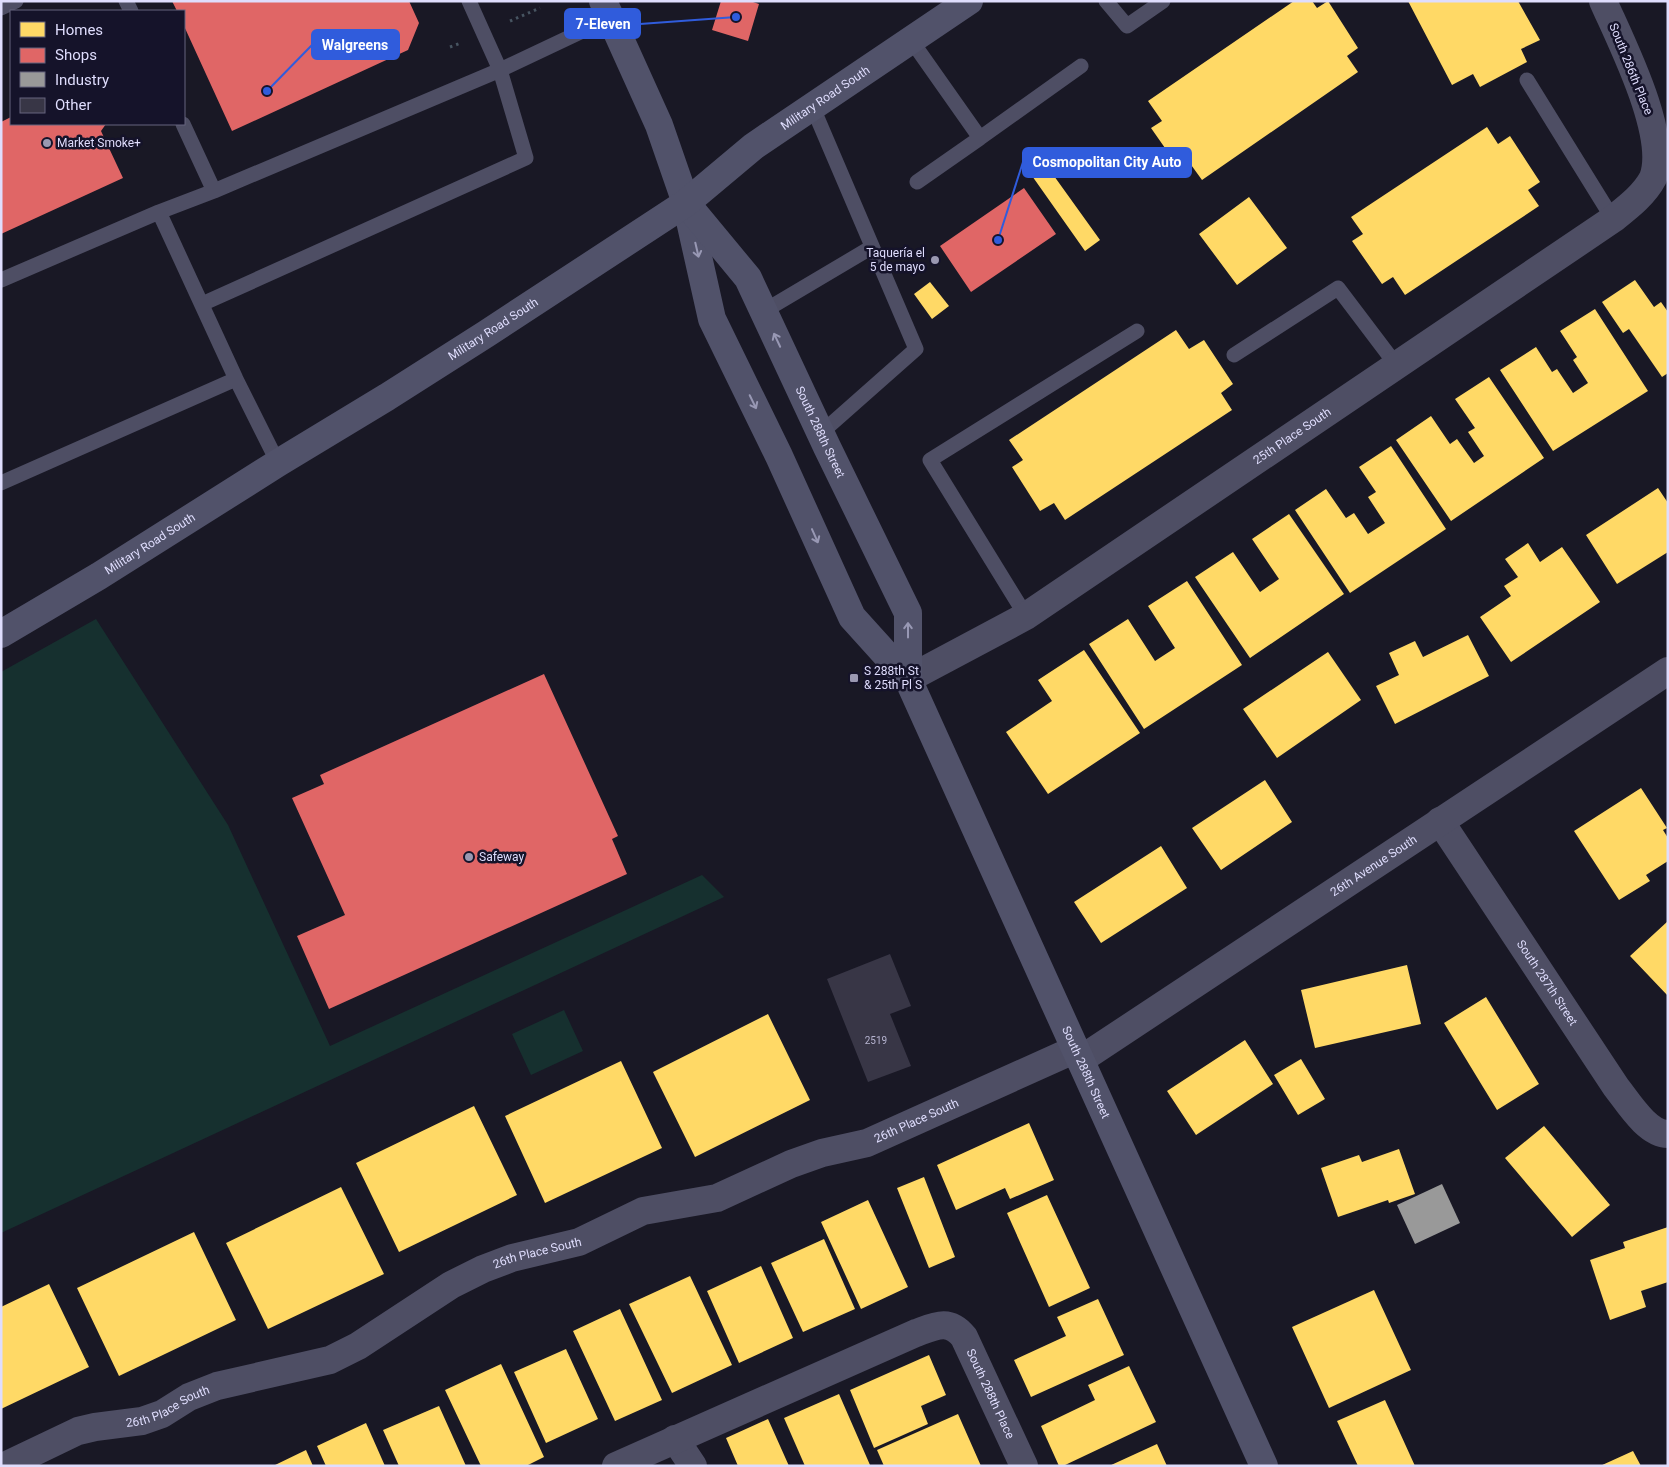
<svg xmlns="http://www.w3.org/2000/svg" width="1669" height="1467" font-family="Roboto,sans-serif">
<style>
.green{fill:#16302f}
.homes{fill:#ffd966}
.shops{fill:#e06666}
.industry{fill:#999}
.building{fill:#383646}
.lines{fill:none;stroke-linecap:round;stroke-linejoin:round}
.path{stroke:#475461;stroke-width:3;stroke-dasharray:2.5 4;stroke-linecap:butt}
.service{stroke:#4e4e64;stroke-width:15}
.minor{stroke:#4e4e64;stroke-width:28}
.secondary{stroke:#51526a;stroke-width:28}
.oneway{stroke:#9898b4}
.poi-dot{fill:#9a98b1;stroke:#15132a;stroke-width:2}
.labels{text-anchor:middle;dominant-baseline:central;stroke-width:5;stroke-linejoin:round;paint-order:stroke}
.number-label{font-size:10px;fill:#b5b3cf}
.street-label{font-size:12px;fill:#dfddfd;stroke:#15132a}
.poi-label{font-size:12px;fill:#dfddfd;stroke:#15132a;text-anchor:start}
.leader{fill:none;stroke:#305cdc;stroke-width:2}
.callout-dot{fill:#305cdc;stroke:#15132a;stroke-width:2}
.callout{fill:#305cdc;stroke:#305cdc;stroke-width:2}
.callout-label{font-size:14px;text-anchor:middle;font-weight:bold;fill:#fff}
</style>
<rect width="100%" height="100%" fill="#191825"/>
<!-- green -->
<path class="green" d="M96,619L228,825L330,1046L702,875L724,897L1,1233V672Z
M564,1010L583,1051L531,1075L512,1034Z"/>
<!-- homes -->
<path class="homes" d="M1294,1H1312L1317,8L1328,1L1358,48L1347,56L1358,72L1202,180L1189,162L1179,168L1151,128L1162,121L1148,101Z
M1408,1H1518L1540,40L1521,49L1527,62L1480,87L1473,74L1452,85Z
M1487,127L1498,144L1510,136L1540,182L1528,190L1539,206L1405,295L1393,277L1382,284L1352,241L1363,234L1351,217Z
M1044,162L1100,240L1085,251L1030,173Z
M1249,197L1287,248L1237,285L1199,234Z
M1635,280L1654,307L1661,302L1668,312V373L1662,377L1629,329L1623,333L1602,302Z
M930,282L949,306L932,319L914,294Z
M1595,309L1648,391L1553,451L1500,370L1536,347L1552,372L1557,369L1573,393L1588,383L1573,360L1577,357L1560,331Z
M1176,330L1189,349L1204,340L1233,384L1221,393L1232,410L1065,520L1054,503L1040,511L1012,467L1023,460L1009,440Z
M1489,377L1544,458L1451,521L1396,440L1431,416L1450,444L1457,439L1474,463L1484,456L1468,432L1475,428L1455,399Z
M1391,446L1446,529L1350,593L1295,510L1326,489L1346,518L1354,513L1368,534L1385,523L1368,497L1376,492L1359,467Z
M1658,488L1668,503V552L1617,584L1586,535Z
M1289,514L1344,594L1250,658L1195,577L1233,552L1260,592L1279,579L1252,539Z
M1528,543L1540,562L1562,547L1600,602L1511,662L1480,617L1511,596L1504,586L1518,577L1505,559Z
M1187,581L1242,665L1144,729L1089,644L1128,619L1155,661L1175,648L1148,606Z
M1468,635L1489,676L1395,724L1376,686L1399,675L1389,653L1415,641L1423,657Z
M1084,650L1140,733L1048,794L1006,732L1052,701L1038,680Z
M1328,652L1361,700L1277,758L1243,709Z
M1265,780L1292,822L1221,870L1192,828Z
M1641,788L1667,828L1663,830L1668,838V861L1646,875L1650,881L1619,900L1574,831Z
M1161,846L1187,888L1101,943L1074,902Z
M1668,921V996L1630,956Z
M1407,965L1421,1024L1315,1048L1301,990Z
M1486,997L1539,1084L1497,1110L1444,1023Z
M768,1014L810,1100L695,1157L653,1072Z
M1245,1040L1273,1084L1196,1135L1167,1091Z
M1301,1059L1325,1099L1298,1115L1274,1075Z
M621,1061L662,1148L545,1203L505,1116Z
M474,1106L517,1195L399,1252L356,1163Z
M1029,1123L1054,1180L1010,1199L1005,1188L956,1210L937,1165Z
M1544,1126L1610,1205L1572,1237L1505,1158Z
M1399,1149L1415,1194L1389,1203L1388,1200L1338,1217L1321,1168L1359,1155L1362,1162Z
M924,1177L955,1257L929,1268L897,1188Z
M341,1187L384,1274L268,1329L226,1243Z
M1047,1195L1090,1288L1049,1307L1007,1213Z
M868,1200L908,1287L861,1309L821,1222Z
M1668,1227V1282L1641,1291L1646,1307L1610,1320L1590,1260L1625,1248L1623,1242Z
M194,1232L236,1320L119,1376L77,1288Z
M824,1239L855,1309L803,1332L771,1263Z
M761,1266L793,1338L739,1363L707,1291Z
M690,1276L732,1365L672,1393L629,1304Z
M49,1284L89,1367L1,1409V1307Z
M1374,1290L1411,1370L1329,1408L1292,1327Z
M1098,1299L1124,1355L1031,1397L1014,1360L1066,1336L1057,1317Z
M620,1309L662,1400L615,1421L573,1331Z
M566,1349L598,1419L546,1443L514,1372Z
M929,1355L946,1395L921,1406L928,1424L874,1448L850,1390Z
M501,1364L544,1457L526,1466H481L445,1390Z
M1129,1366L1156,1422L1063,1466H1059L1041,1426L1095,1400L1088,1385Z
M839,1394L870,1465L805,1466L784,1418Z
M1385,1400L1415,1466H1358L1337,1421Z
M439,1406L466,1466H399L383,1430Z
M958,1414L981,1466H884L877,1450Z
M768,1419L789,1466H738L726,1438Z
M366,1423L385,1466H326L317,1446Z
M1157,1444L1167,1466H1109Z
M306,1450L313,1466H273Z
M1633,1451L1641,1466H1600Z"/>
<!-- shops -->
<path class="shops" d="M172,1H409L419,23L408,50L232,131L184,26V11H177Z
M721,1H750L759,4L748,41L712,30Z
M11,117V124H106L101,131L123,178L1,234V122Z
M1024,188L1056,234L971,292L940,246Z
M544,674L618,836L612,839L627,874L329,1009L297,936L345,915L292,798L324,784L320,775Z"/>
<!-- industry -->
<path class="industry" d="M1442,1184L1460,1223L1415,1244L1397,1205Z"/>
<!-- building -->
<path class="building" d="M890,954L911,1006L890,1014L911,1066L868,1082L827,979Z"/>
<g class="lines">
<!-- path -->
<path class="path" d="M510,21L540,8
M450,47L461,43"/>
<!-- service -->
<path class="service" d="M126,1L131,11
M1106,1L1127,26L1163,1
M1,8L16,1
M911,40L980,138L1081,66
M1527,80L1613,219
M813,108L916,349L821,433
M183,124L214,191
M917,182L980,138
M159,212L236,379L278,463
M1,280L159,212L214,191L500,70L610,18
M202,304L526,158L500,70L469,1
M764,311L872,247
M1234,355L1338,288L1397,366
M1,483L236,379
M1026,616L930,460L1137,331"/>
<!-- minor -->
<g class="minor">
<path id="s1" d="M908,679L1026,616L1613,219C1628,207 1644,195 1653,178C1669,135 1621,42 1603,1"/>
<path id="s2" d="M1440,821L1616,1087C1628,1102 1647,1134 1668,1134"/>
<path id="s3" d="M1080,1060L1668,671"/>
<path d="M675,1439L693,1466"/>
<path id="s4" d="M5,1466L78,1431L95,1427L142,1421L162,1414L189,1397L217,1386L330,1360L358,1346L451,1285L483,1269L512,1258L579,1242L643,1211L717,1198L791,1164L822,1153L867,1143L1076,1049"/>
<path id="s5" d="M616,1466L916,1333C935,1326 949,1318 964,1337L1024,1466"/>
</g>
<!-- secondary -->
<g class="secondary">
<path id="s6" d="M603,1L659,125L686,203L712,319L779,456L852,617L908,679L1264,1466"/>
<path id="s7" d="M690,208L748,278L827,447L908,613V679"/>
<path id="s8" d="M1,634L99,576L278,463L387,397L486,334L686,203L754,146L969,1"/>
</g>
</g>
<!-- one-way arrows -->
<defs><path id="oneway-shaft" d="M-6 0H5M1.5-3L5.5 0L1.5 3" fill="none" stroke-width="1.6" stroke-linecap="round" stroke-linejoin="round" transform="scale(1.25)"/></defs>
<g class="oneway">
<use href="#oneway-shaft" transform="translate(697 250) rotate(77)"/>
<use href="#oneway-shaft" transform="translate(777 340) rotate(-115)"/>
<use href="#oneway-shaft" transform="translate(753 402) rotate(64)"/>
<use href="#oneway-shaft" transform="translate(815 536) rotate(66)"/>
<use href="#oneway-shaft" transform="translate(908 630) rotate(-90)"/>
</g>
<!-- markers -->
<g class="poi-dot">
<circle cx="47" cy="143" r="5"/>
<circle cx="935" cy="260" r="5"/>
<rect x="849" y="673" width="10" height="10" rx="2.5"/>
<circle cx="469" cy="857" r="5"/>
</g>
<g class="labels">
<!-- number labels -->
<g class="number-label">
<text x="876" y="1040">2519</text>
</g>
<!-- street labels -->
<g class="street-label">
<text transform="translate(1631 69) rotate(68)">South 286th Place</text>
<text stroke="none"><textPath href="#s8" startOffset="984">Military Road South</textPath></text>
<text stroke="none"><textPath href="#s8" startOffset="579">Military Road South</textPath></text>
<text stroke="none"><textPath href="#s7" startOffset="261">South 288th Street</textPath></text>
<text stroke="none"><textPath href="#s1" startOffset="455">25th Place South</textPath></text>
<text stroke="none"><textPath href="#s8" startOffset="174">Military Road South</textPath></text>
<text stroke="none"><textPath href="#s3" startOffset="352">26th Avenue South</textPath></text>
<text stroke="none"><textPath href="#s2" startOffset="194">South 287th Street</textPath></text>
<text stroke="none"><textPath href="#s6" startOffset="1182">South 288th Street</textPath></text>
<text stroke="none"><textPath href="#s4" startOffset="984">26th Place South</textPath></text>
<text stroke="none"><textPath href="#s4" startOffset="580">26th Place South</textPath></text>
<text stroke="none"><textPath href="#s5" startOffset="444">South 288th Place</textPath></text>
<text stroke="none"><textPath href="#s4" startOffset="175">26th Place South</textPath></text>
</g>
<!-- poi labels -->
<g class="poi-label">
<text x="57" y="143">Market Smoke+</text>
<text x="925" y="253" text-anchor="end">Taquería el<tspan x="925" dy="14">5 de mayo</tspan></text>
<text x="864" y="671">S 288th St<tspan x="864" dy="14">&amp; 25th Pl S</tspan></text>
<text x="479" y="857">Safeway</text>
</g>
</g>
<!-- callouts -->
<path class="leader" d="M736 17L640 24M267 91L312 45M998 240L1023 162"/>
<g class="callout-dot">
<circle cx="736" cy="17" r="5"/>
<circle cx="267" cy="91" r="5"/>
<circle cx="998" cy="240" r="5"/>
</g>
<g class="callout">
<rect x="565" y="9" width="75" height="29" rx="5"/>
<rect x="312" y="30" width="87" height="29" rx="5"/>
<rect x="1023" y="148" width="168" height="29" rx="5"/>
</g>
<g class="callout-label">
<text x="603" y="29">7-Eleven</text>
<text x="355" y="50">Walgreens</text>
<text x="1107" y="167">Cosmopolitan City Auto</text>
</g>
<!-- border -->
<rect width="1669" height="1467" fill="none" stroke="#dfddfd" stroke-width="5"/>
<!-- legend -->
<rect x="10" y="10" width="175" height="115" fill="#15132a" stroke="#66647e"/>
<rect x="20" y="22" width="25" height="15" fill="#ffd966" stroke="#66647e"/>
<text x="55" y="35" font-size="15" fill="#dfddfd">Homes</text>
<rect x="20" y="48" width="25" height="15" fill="#e06666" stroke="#66647e"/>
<text x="55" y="60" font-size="15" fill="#dfddfd">Shops</text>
<rect x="20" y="72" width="25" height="15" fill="#999999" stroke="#66647e"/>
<text x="55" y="85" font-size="15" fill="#dfddfd">Industry</text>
<rect x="20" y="98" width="25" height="15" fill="#383646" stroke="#66647e"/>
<text x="55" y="110" font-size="15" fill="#dfddfd">Other</text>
</svg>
